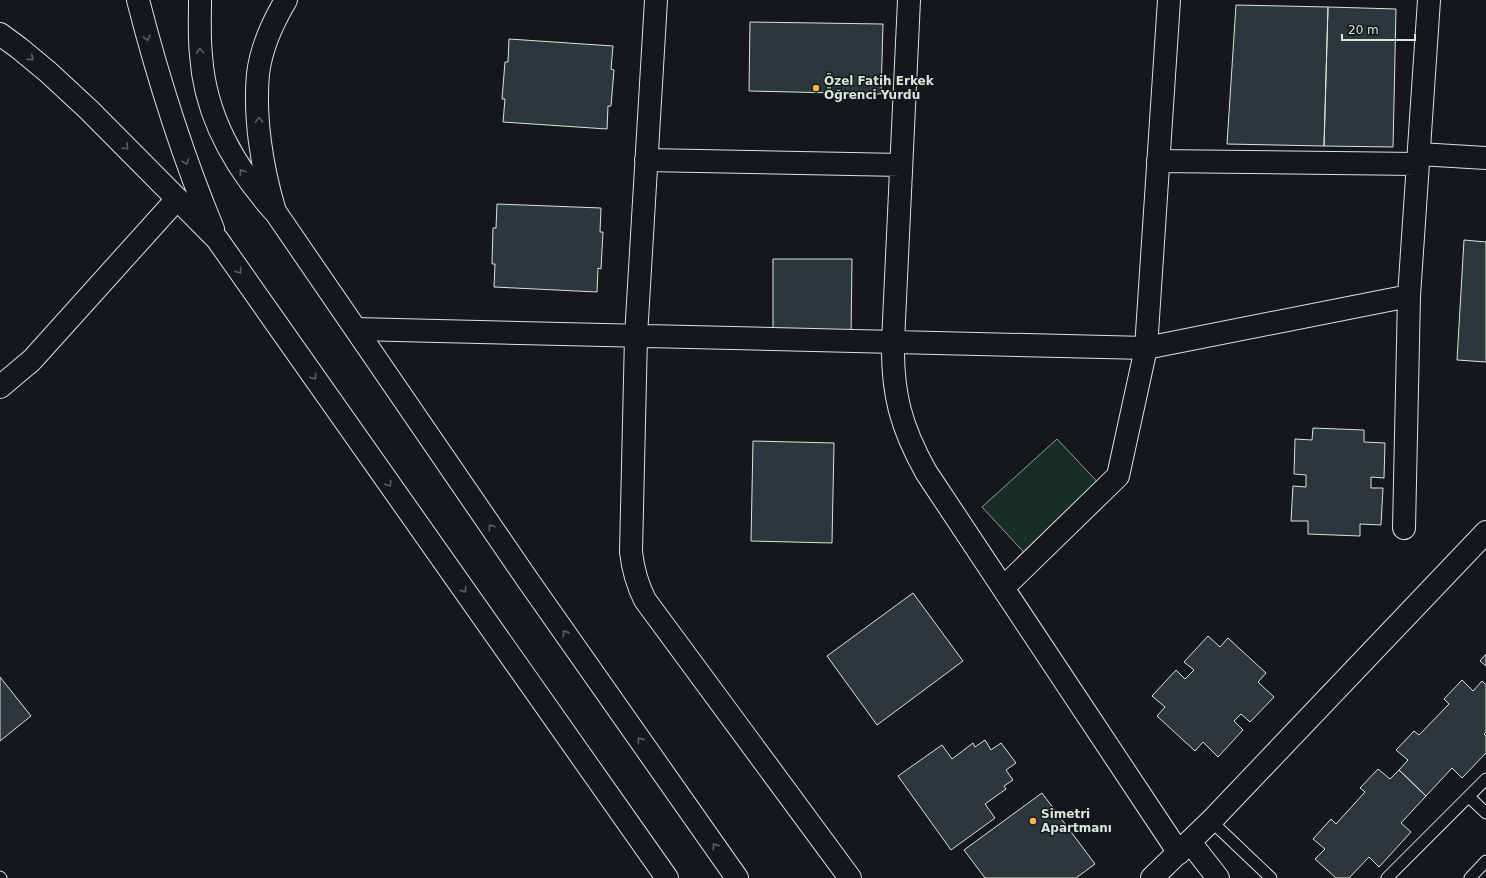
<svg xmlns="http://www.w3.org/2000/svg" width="1486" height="878" font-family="'DejaVu Sans',sans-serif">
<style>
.green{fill:#1a2d24;stroke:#939e99}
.building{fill:#2c363c;stroke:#d8e6dc}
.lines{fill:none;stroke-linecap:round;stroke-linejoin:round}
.service-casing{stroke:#d8e6dc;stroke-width:13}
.minor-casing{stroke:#d8e6dc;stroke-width:24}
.tertiary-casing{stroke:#d8e6dc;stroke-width:24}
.service{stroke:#14181c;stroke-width:11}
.minor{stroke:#14181c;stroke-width:22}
.tertiary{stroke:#14181c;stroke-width:22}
.oneway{stroke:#59605f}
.poi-dot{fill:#ffb74d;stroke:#14181c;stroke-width:1.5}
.labels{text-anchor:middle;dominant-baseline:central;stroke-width:3;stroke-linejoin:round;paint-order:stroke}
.poi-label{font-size:12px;font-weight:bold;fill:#d8e6dc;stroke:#14181c;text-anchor:start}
</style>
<rect width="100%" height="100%" fill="#14181c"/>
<!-- green -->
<path class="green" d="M1057,439L1106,491L1031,560L982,507Z"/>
<!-- building -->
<path class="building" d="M1236,5L1328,7L1324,146L1227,144Z
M1328,7L1396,9L1393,147L1324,146Z
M750,22L883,24L881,94L749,91Z
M509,39L613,46L611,69L614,70L611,106H608L607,129L503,122L505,99H502L505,62H508Z
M497,204L601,208L600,232H603L601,269L598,268L597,292L494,287L495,264H492L493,228H496Z
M1464,240L1486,242V362L1457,360Z
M773,259H852L851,338H773Z
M1313,428L1364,430V442L1385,443L1384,478L1371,477V488H1383L1381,525L1360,524V536L1308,534V521H1291L1293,486L1306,487V475L1294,474L1295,439L1312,440Z
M753,441L834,443L832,543L751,541Z
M913,593L963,661L877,725L827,656Z
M1208,636L1220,647L1228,638L1266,673L1258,682L1274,697L1250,722L1241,714L1234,721L1243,730L1218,757L1203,742L1195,751L1157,716L1165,707L1152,696L1176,670L1185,679L1194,670L1184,662Z
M1486,654V666L1480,661Z
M0,677L31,716L0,741Z
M1462,680L1473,691L1482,681L1486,685V732L1484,734L1486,736V753L1462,778L1452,768L1426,796L1399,770L1408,760L1396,750L1414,731L1419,735L1449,704L1444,699Z
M985,740L991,750L1001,743L1016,763L1006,770L1013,780L1004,786L1006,789L985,804L995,818L951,850L898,776L942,745L952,759L973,743L975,747Z
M1378,769L1390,779L1399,770L1426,796L1401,823L1411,832L1379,867L1369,857L1349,878H1336L1315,859L1325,849L1313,839L1331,819L1336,824L1365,792L1360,788Z
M1042,793L1095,864L1076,878H985L964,850Z"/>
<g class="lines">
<!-- service casing -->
<g class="service-casing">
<path id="service" d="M1469,797L1486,813
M1211,821L1271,878
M0,877L1,878
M1387,878L1486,779
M1470,878L1486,861"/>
</g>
<!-- minor casing -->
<g class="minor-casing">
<path id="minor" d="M656,0L636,336L631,552C633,570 637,584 645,600L850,878
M909,0L893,342C892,394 901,427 926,472L1179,853
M1419,154L1486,158
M646,160L901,165
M1158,161L1418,164
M356,329L1146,348L1409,296
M0,387L32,360L177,199
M1404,528L1409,296L1429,0
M1003,588L1118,476L1146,348L1169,0
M1190,842L1218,878"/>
</g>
<!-- tertiary casing -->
<g class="tertiary-casing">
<path id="tertiary" d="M138,0C158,78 182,154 213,229
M200,0C200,19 199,37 201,55C205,117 235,168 276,213L527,579L737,878
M0,34L19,48L48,72L89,110L217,239L667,878
M274,208C262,168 254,117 258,74C261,48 273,22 286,0
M1152,878L1211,821L1486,532"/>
</g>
<!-- service -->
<use href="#service" class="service"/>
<!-- minor -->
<use href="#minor" class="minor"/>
<!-- tertiary -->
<use href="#tertiary" class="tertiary"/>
</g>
<!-- one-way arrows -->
<defs><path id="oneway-chevron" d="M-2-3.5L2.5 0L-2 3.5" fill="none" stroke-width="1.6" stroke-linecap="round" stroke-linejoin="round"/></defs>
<g class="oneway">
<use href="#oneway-chevron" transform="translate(147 38) rotate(76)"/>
<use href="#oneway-chevron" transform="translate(200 51) rotate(-94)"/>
<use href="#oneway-chevron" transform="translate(31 58) rotate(40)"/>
<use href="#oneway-chevron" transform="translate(259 120) rotate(-92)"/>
<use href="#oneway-chevron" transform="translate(126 147) rotate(45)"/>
<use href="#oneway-chevron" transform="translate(186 162) rotate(71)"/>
<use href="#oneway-chevron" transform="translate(242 172) rotate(-124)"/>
<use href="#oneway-chevron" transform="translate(239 271) rotate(55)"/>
<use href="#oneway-chevron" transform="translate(314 377) rotate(55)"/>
<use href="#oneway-chevron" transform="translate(389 484) rotate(55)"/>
<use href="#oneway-chevron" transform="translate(491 527) rotate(-124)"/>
<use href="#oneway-chevron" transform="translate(464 590) rotate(55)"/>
<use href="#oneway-chevron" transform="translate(565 633) rotate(-125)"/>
<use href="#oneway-chevron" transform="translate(640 740) rotate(-125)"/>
<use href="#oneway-chevron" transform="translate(715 846) rotate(-125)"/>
</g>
<!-- markers -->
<g class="poi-dot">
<circle cx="816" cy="88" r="4"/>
<circle cx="1033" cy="821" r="4"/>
</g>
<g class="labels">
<!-- poi labels -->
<g class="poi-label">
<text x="824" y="81">Özel Fatih Erkek<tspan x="824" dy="14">Öğrenci Yurdu</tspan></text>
<text x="1041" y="814">Simetri<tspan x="1041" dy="14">Apartmanı</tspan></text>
</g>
</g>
<!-- scale -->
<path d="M1342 34v6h73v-6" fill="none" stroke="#d8e6dc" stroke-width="2"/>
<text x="1348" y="34" font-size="12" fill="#d8e6dc" stroke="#14181c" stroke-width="3" paint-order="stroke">20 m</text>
</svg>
